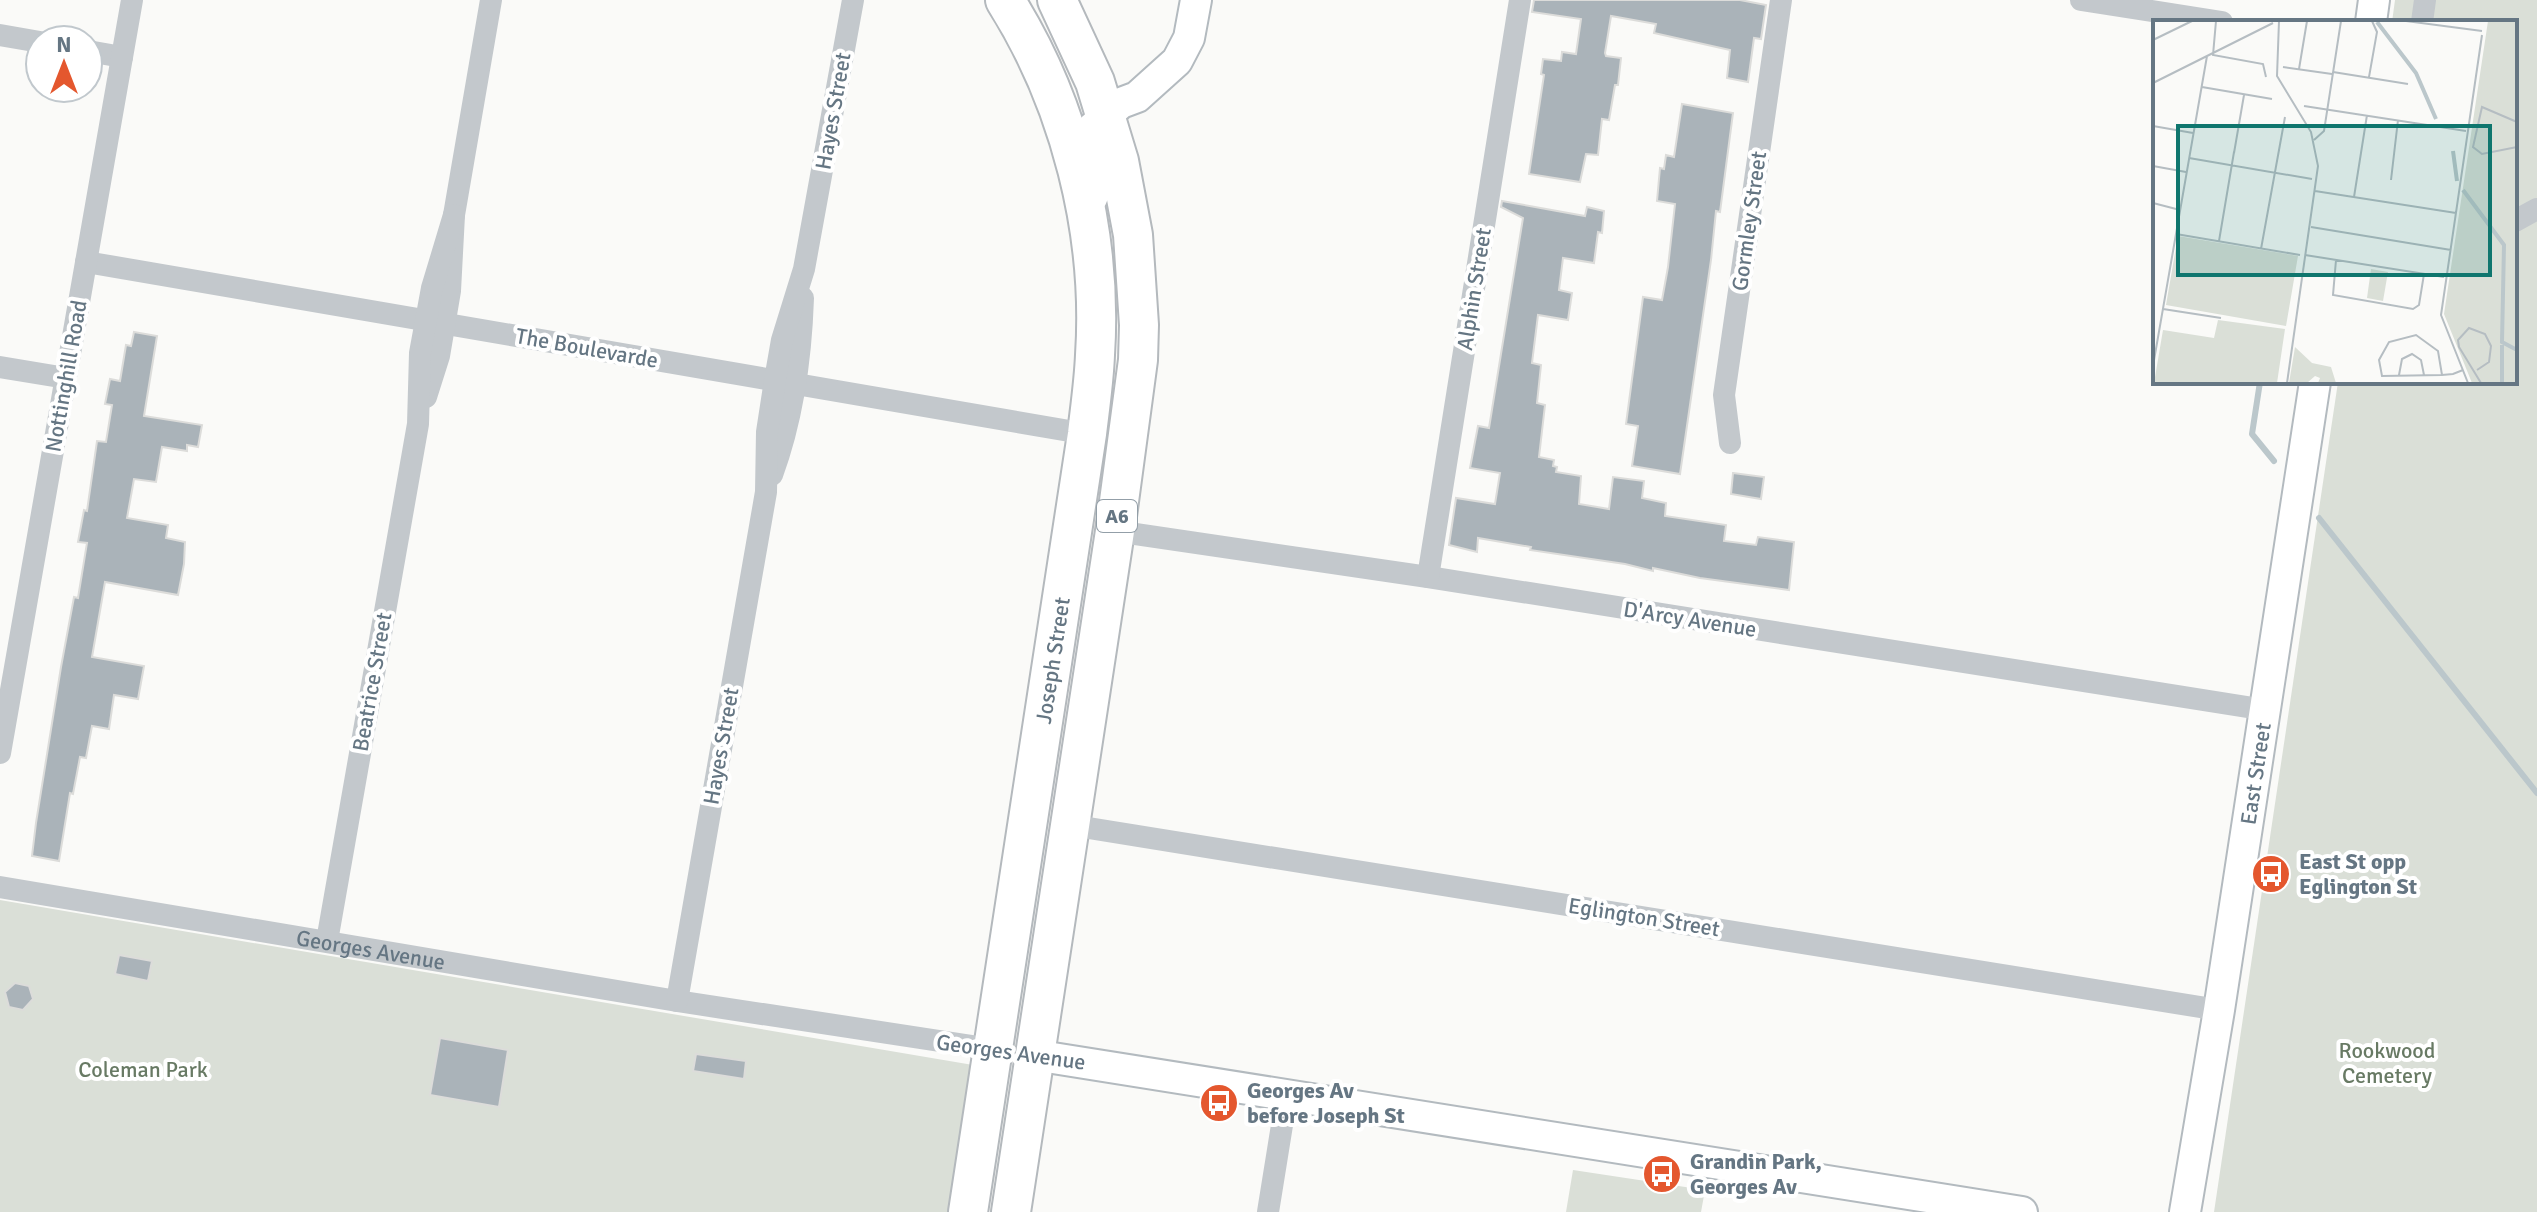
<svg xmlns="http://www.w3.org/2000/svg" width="2537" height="1212" font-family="Signika,sans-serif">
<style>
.green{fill:#dadfd7}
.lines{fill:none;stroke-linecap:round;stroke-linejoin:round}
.stream{stroke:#bbc7cb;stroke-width:6}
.building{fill:#aab3b9;stroke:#dcdcda;stroke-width:2}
.secondary-casing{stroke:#b3babf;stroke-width:34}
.highway-casing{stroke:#b4b9bd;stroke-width:42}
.street{stroke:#c3c8cc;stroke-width:22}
.secondary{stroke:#fff;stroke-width:30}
.highway{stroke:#fff;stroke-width:38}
.labels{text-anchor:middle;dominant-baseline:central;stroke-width:8;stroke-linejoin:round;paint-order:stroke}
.shield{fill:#fff;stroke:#939fa8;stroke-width:2}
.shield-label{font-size:20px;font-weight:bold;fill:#657683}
.street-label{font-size:22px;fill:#657683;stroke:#fff}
.poi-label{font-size:22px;font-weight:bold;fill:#657683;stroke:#fff;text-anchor:start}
.park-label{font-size:22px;fill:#687a64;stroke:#fff}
.inset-river{fill:none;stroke:#bbc7cb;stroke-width:4}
.inset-road{fill:none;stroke:#b5bdc2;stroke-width:2}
.view{fill:#0f766e;fill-opacity:0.15;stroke:#0f766e;stroke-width:4}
.inset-edge{fill:none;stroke:#657683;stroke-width:4}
</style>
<rect width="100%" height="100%" fill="#fafaf8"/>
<!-- green -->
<path class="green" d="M2395,0H2537V1212H2214L2338,382H2515V22H2392Z
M0,900L973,1065L948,1212H0Z
M1573,1170L1705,1190L1701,1212H1566Z"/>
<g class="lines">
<!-- stream -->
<path class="stream" d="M2260,382L2252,434L2274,461
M2319,518L2537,793"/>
</g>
<!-- building -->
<path class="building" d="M1534,0H1740L1766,5L1761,39L1754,38L1748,82L1727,78L1730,50L1654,33L1656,24L1611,16L1605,53L1606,56L1621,58L1618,85H1615L1609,120L1602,119L1598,155L1586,154L1580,182L1529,174L1544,75L1541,74L1543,59L1561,61L1562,52L1576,54L1581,19L1532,12Z
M1682,104L1733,113L1720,212L1716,211L1711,260L1680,474L1632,466L1638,426L1626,424L1643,297L1662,300L1668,267L1675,204L1657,201L1660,168L1664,169L1666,155L1674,157Z
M1502,201L1585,216L1587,207L1604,211L1602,233L1598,232L1594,263L1563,258L1559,290L1572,293L1568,320L1538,315L1532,363L1541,365L1537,403L1545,405L1539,457L1554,460L1553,466L1557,467L1556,472L1581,476L1579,504L1609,509L1613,477L1644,481L1642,498L1666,503L1665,516L1726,525L1724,541L1756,545L1758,537L1794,542L1789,590L1700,578L1653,568V571L1625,564L1530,550L1531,547L1478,538L1477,552L1449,545L1456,498L1495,504L1500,473L1470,468L1478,426L1489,428L1523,218L1501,207Z
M134,332L157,336L144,416L202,425L198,447L187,445V451L162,447L156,482L134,479L127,518L168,525L166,538L185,542L184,564L178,595L105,582L92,657L144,666L138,699L114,695L109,729L92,726L86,758L80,757L73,794L70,793L59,861L32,856L36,823L61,667L74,597L78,598L87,543L78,542L84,510L87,511L97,441L106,442L112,405L105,404L110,379L120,381L126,345L131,346Z
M1733,473L1764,477L1761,499L1731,494Z
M119,955L152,961L148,981L115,974Z
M15,983L29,986L33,999L23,1010L9,1007L5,992Z
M440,1038L508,1050L499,1107L430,1095Z
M696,1054L746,1061L744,1079L693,1071Z"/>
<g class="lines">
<!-- secondary casing -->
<g class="secondary-casing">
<g id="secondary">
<path d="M2371,22L2374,0"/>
<path d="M1092,198C1103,175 1088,152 1092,128L1121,103L1137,97L1177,61L1189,38L1196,0"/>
<path d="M1034,1055L2022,1212"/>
<path id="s2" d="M2185,1212L2219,1010L2315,382"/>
</g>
</g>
<!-- highway casing -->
<g class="highway-casing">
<g id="highway">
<path id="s3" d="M968,1212L1087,434C1090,408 1094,381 1095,355C1103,233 1070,103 1005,0"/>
<path d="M1011,1212L1115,531L1138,360L1139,325L1133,235L1119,161L1095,82L1057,0"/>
</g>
</g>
<!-- street -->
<g class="street">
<path d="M2081,0L2222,22"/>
<path d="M2422,22L2425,0"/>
<path d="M0,35L40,42"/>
<path d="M88,51L122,57"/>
<path d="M2515,221L2537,209"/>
<path d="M86,262L1087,434"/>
<path d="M0,367L66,378"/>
<path d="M426,397L439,356L450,291L454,215L491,0"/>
<path d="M1730,443L1724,395L1781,0"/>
<path d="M772,475C793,418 801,359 803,298"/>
<path d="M1115,531L1428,577L2266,710"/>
<path d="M1428,577L1520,0"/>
<path d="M0,753L132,0"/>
<path d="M1070,825L2219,1010"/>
<path id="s1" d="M0,887L677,1001L992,1049"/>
<path d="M327,941L418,424L420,353L432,288L454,215"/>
<path d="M677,1001L766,492L767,432L775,380L782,340L804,269L853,0"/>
<path d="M1268,1212L1287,1094"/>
</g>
<!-- secondary -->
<use href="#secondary" class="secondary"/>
<!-- highway -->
<use href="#highway" class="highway"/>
</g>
<!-- icons -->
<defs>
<g id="bus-disc" transform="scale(2)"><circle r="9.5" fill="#e4572e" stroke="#fff"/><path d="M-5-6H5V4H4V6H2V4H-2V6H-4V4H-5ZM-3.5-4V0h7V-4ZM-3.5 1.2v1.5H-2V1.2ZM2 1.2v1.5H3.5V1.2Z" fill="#fff"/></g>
</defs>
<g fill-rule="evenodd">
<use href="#bus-disc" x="2271" y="874"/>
<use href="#bus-disc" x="1219" y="1103"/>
<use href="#bus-disc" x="1662" y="1174"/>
</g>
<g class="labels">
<!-- shield labels -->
<rect class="shield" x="1097" y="500" width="40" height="32" rx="6"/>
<g class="shield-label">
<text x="1117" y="516">A6</text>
</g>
<!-- street labels -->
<g class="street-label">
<text transform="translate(833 111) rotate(-80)">Hayes Street</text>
<text transform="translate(1749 221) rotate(-82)">Gormley Street</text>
<text transform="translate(1474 289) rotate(-81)">Alphin Street</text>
<text transform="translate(587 348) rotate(10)">The Boulevarde</text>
<text transform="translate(66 376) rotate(-80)">Nottinghill Road</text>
<text transform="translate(1690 619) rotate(9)">D'Arcy Avenue</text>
<text stroke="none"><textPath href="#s3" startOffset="558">Joseph Street</textPath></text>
<text transform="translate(372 682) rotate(-80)">Beatrice Street</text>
<text transform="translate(721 746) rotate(-80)">Hayes Street</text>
<text stroke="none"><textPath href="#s2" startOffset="444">East Street</textPath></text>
<text transform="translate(1644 917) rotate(9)">Eglington Street</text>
<text stroke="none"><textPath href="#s1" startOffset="376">Georges Avenue</textPath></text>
<text transform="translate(1011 1052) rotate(8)">Georges Avenue</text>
</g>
<!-- poi labels -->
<g class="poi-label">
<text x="2299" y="861">East St opp<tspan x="2299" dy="25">Eglington St</tspan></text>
<text x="1247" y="1090">Georges Av<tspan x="1247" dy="25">before Joseph St</tspan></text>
<text x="1690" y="1161">Grandin Park,<tspan x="1690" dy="25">Georges Av</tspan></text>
</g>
<!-- park labels -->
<g class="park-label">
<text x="2387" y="1050">Rookwood<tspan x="2387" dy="25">Cemetery</tspan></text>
<text x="143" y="1069">Coleman Park</text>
</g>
</g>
<!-- overview -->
<g transform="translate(2153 20)">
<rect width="364" height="364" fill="#fafaf8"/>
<path d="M335,1H364V363H319L291,294ZM25,216L145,236L133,306L13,285ZM218,249L235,252L230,281L214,278ZM65,300L132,309L124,363H1L10,310L61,318ZM142,327L159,343L178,347L183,363H165L167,358L162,356L154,363H136Z" fill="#dadfd7"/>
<path class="inset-river" d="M224,2L263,53L283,99M300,131L304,161M310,170L351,225L349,322L364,330M349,363V325"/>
<path class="inset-road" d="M63,1L60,35L110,44L113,57M126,1L124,56L158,112L165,146L134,363M253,1L329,11M0,20L39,1M130,47L179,54M146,49L154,1M180,52L255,64M216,57L224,12L219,1M0,63L120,3M49,67L119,79M151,86L313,111M364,102L329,87L320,127L329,134L364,127M0,106L40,113M161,120L171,111L188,1M81,133L91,75M36,138L159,159M0,146L33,152M238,160L245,100M162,171L303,193M201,177L214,95M0,183L27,190M158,207L298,230M23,214L147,235M66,221L81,132M108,229L132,97M152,235L291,257M183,240L180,275L260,289L266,285L271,254M10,289L68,298M0,346L54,36M324,350L336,342L338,326L332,314L316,308L305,320L306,327L328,363M246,355L249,339L259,334L268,340L271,355M289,355L285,331L263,315L236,322L226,340L229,356L289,355L300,354L310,350M315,363L288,295L329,15"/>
<path class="view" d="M25,106H337V255H25Z"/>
<rect width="364" height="364" class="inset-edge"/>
</g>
<!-- north arrow -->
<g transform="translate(64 64)"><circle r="38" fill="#ffffff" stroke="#c1c8cd" stroke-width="2"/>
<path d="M0-6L14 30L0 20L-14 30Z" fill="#e4572e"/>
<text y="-12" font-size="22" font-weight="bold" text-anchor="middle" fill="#657683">N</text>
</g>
</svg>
